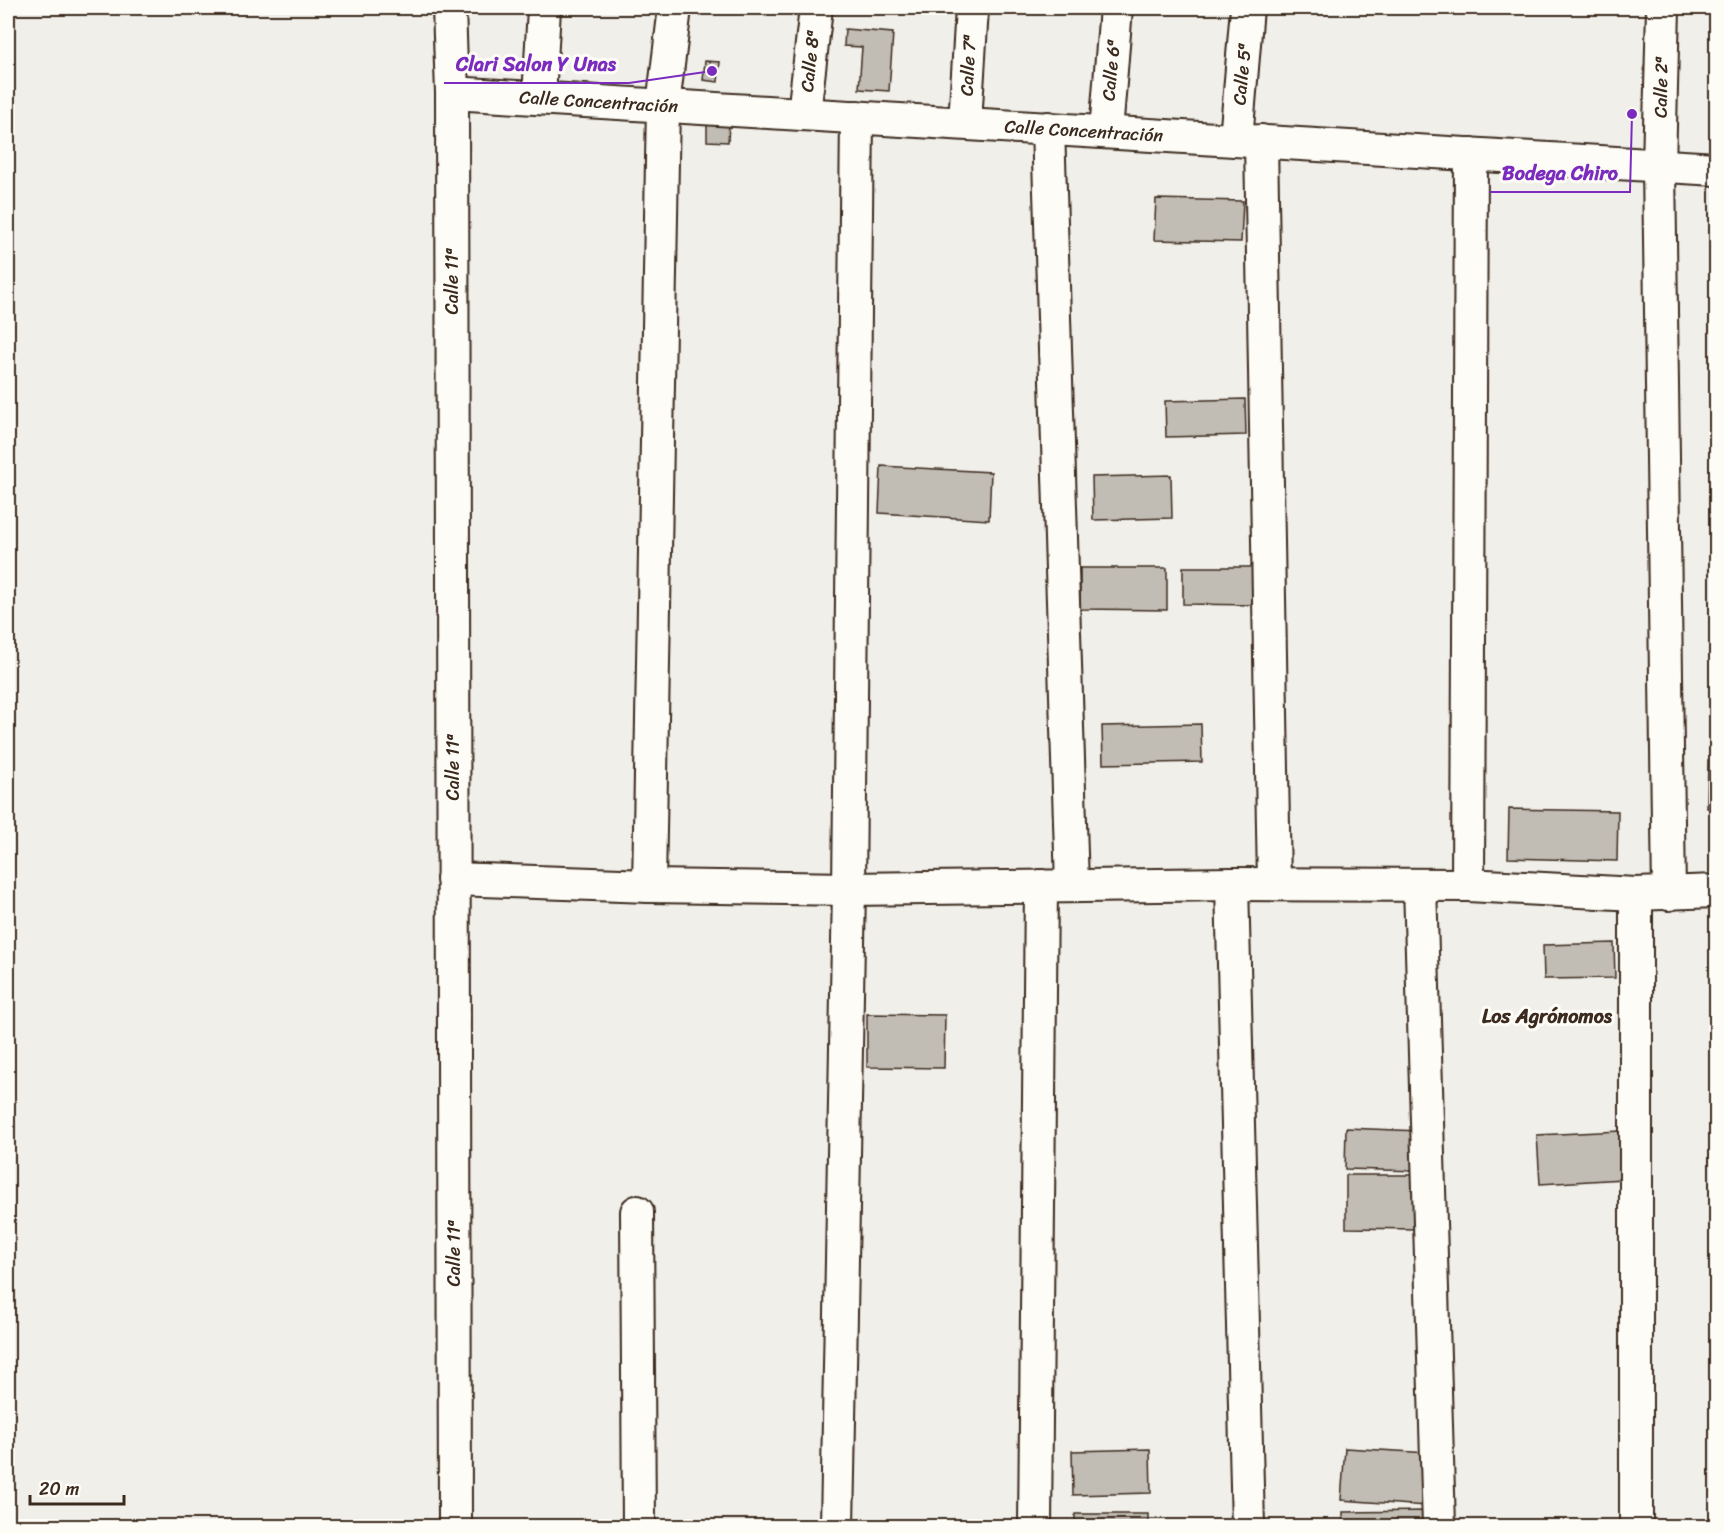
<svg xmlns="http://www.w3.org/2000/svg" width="1724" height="1534" font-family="Sriracha,sans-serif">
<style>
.building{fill:#c1bcb4;stroke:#3b2a1e;stroke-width:1.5}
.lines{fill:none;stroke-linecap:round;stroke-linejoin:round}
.minor-casing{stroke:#3b2a1e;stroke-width:36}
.minor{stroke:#fdfcf7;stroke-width:32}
.labels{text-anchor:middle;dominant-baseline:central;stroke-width:6;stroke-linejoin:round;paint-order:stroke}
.street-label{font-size:18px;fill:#3b2a1e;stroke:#fdfcf7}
.neighbourhood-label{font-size:20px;font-weight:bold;fill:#3b2a1e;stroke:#fdfcf7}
.leader{fill:none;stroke:#7b2cbf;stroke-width:2}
.callout-dot{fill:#7b2cbf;stroke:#fdfcf7;stroke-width:2}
.callout-label{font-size:20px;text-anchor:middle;font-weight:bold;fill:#7b2cbf;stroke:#fdfcf7;stroke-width:6;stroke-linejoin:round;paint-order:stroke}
</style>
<rect width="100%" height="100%" fill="#f1efea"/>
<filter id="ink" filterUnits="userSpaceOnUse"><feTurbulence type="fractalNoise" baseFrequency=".0167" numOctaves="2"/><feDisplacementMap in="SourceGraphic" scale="12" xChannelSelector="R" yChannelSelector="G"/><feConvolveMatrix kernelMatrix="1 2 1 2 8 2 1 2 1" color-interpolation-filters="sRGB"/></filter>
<g filter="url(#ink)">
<!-- building -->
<path class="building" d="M845,29L893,33L889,91L859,89L862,47L844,46Z
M705,61L720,62L718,82L703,80Z
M707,123L729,124L728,142L707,141Z
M1156,199L1243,201L1241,242L1154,240Z
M1245,399L1246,435L1166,437L1165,401Z
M881,466L991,472L989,520L879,513Z
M1171,475L1172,518L1093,520L1092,477Z
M1183,567H1257V605L1183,604Z
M1080,568H1167V610L1080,609Z
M1201,724L1202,762L1103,764L1102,726Z
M1708,760L1716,761V808H1707Z
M1509,809L1618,811L1617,861L1508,858Z
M1614,943L1615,978L1544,979L1543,945Z
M867,1014L945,1015L944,1068L867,1067Z
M1346,1128L1420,1131L1419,1171L1345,1169Z
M1621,1131L1623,1179L1540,1184L1537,1135Z
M1346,1175H1418V1229L1346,1228Z
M1345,1448L1430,1453L1426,1506L1341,1500Z
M1150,1449L1151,1493L1073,1495L1072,1451Z
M1428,1511V1526H1343V1512Z
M1075,1514H1148V1526H1075Z"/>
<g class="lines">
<!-- minor casing -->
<g class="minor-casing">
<g id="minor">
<path d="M449,8L452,93L455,1526"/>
<path d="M1663,8L1659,166L1669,894"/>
<path id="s1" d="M452,93L1716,169"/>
<path d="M539,98L544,8"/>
<path d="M804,114L816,8"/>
<path d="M965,123L972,8"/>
<path d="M1048,128L1072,885"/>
<path d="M1106,132L1116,8"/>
<path d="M1236,140L1247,8"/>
<path d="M1261,141L1274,884"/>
<path d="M453,879L649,886L849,889L1232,884L1468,885L1636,894L1716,891"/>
<path d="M1232,884L1248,1526"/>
<path d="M1420,885L1439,1526"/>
<path d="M1468,885L1471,154"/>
<path d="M649,886L663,105L675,8"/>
<path d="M637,1212L639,1526"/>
<path d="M837,1526L849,889L857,117"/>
<path d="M1035,1526L1041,886"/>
<path d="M1636,1526V894"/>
</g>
</g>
<!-- minor -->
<use href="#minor" class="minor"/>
</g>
</g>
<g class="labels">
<!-- street labels -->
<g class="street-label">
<text transform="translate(810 61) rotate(-84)">Calle 8ª</text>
<text transform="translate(968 65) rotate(-87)">Calle 7ª</text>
<text transform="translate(1111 70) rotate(-85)">Calle 6ª</text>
<text transform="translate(1242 74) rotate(-85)">Calle 5ª</text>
<text transform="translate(1661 87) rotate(-89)">Calle 2ª</text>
<text stroke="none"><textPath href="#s1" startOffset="147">Calle Concentración</textPath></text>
<text stroke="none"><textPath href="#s1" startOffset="633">Calle Concentración</textPath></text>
<text transform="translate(452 281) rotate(-90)">Calle 11ª</text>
<text transform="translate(453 767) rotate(-90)">Calle 11ª</text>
<text transform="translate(454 1253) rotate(-90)">Calle 11ª</text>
</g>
<!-- neighbourhood labels -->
<g class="neighbourhood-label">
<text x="1547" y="1016">Los Agrónomos</text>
</g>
</g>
<!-- callouts -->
<path class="leader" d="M712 71L629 83H444M1632 114L1630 192H1490"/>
<g class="callout-dot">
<circle cx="712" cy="71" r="6"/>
<circle cx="1632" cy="114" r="6"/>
</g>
<g class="callout-label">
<text x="536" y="71">Clari Salon Y Unas</text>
<text x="1560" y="180">Bodega Chiro</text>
</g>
<!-- margin -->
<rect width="1724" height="1534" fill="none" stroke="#fdfcf7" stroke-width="30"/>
<rect x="15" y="15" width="1694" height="1504" fill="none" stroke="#3b2a1e" stroke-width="2" filter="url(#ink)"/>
<!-- scale -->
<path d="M30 1495v9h94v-9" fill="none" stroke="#3b2a1e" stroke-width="3"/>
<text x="39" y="1495" font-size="18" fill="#3b2a1e" stroke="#fdfcf7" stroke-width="4.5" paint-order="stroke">20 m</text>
</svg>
